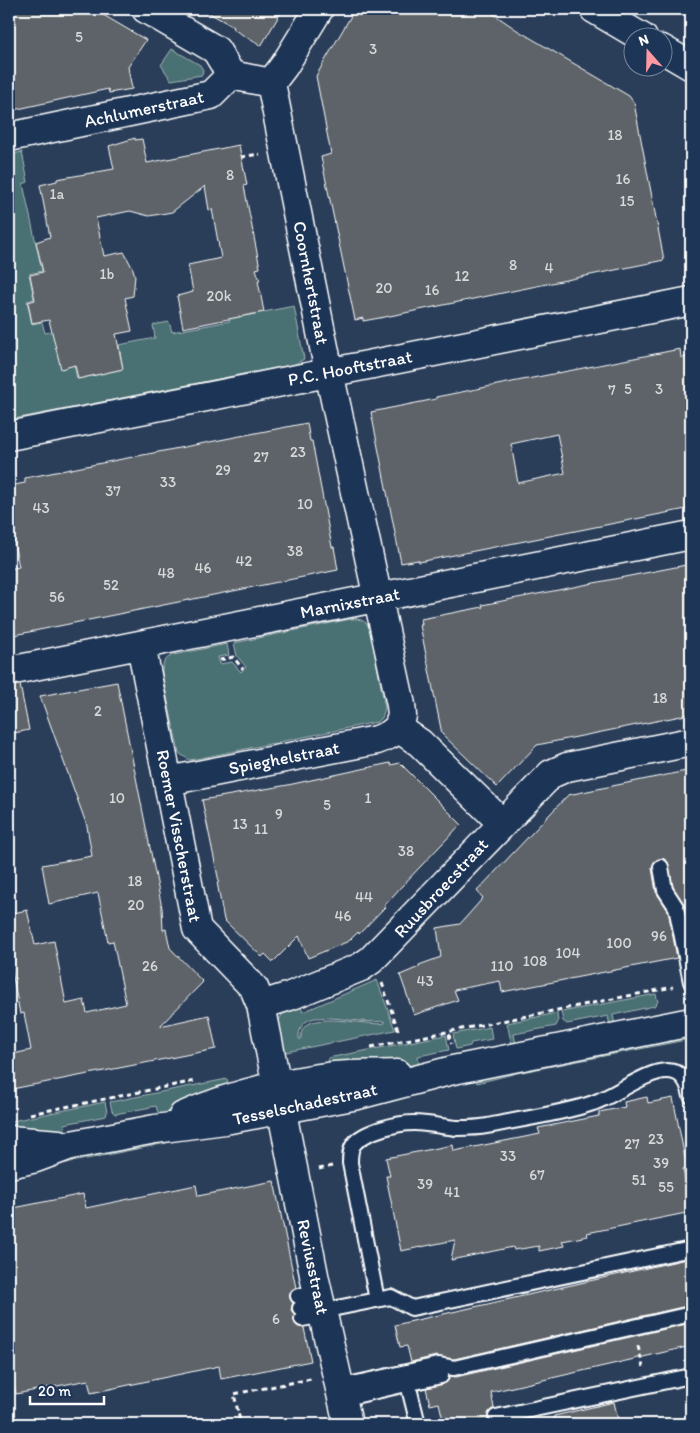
<svg xmlns="http://www.w3.org/2000/svg" width="700" height="1433" font-family="Itim,sans-serif">
<style>
.green{fill:#4a6f72;stroke:#a4b7b8;fill-rule:evenodd}
.building{fill:#5d6368;stroke:#fff;fill-rule:evenodd}
.lines{fill:none;stroke-linecap:round;stroke-linejoin:round}
.lane-casing{stroke:#fff;stroke-width:18}
.street-casing{stroke:#fff;stroke-width:31}
.secondary-casing{stroke:#fff;stroke-width:31}
.path{stroke:#fff;stroke-width:3;stroke-dasharray:5 4;stroke-linecap:butt}
.lane{stroke:#1d3557;stroke-width:14}
.street{stroke:#1d3557;stroke-width:28}
.secondary{stroke:#1d3557;stroke-width:28}
.labels{text-anchor:middle;dominant-baseline:central;stroke-width:4.5;stroke-linejoin:round;paint-order:stroke}
.number-label{font-size:15px;fill:#d6d8d9}
.street-label{font-size:18px;fill:#fff;stroke:#1d3557}
</style>
<rect width="100%" height="100%" fill="#2a3e5a"/>
<filter id="ink" filterUnits="userSpaceOnUse"><feTurbulence type="fractalNoise" baseFrequency=".02" numOctaves="2"/><feDisplacementMap in="SourceGraphic" scale="10" xChannelSelector="R" yChannelSelector="G"/><feConvolveMatrix kernelMatrix="1 2 1 2 8 2 1 2 1" color-interpolation-filters="sRGB"/></filter>
<g filter="url(#ink)">
<!-- green -->
<path class="green" d="M172,49L200,65L203,70L202,75L171,80L161,65Z
M22,152L28,182L23,184L42,271L29,274L34,299L27,301L32,324L42,322L45,333L67,329L77,379L123,369L119,345L155,338L153,325L169,322L172,332L230,321L229,319L294,306L304,359L295,364L9,420V155Z
M351,619C361,618 366,621 370,629L385,708L382,718L377,722L196,759L189,760L179,753L162,673C162,664 164,659 173,655L227,644L229,655L218,657L220,664L232,662L241,672L246,667L237,656L234,643Z
M377,980L395,1030L281,1053L277,1023L285,1010L299,1004L303,1012ZM315,1018C338,1016 361,1024 384,1021L385,1023C366,1028 298,1005 301,1039H299C298,1028 304,1020 315,1018Z
M656,994L658,1002L654,1006L613,1015L615,1025L610,1026L608,1016L567,1024L563,1021L561,1012Z
M557,1013L558,1022L556,1026L514,1034L516,1045L512,1046L507,1023Z
M490,1027L492,1039L471,1043L470,1046L456,1049L453,1034Z
M691,1034V1039L517,1073L477,1083L476,1077Z
M446,1035L449,1050L418,1056L419,1065L402,1067L330,1069L328,1058Z
M227,1079L230,1089L159,1116L156,1106L115,1114L112,1111L110,1102Z
M105,1102L107,1112L106,1116L64,1124L66,1134L14,1133L12,1121Z
M220,1128L221,1132L22,1172L21,1167Z"/>
<!-- building -->
<path class="building" d="M9,9H93L146,40L128,67L132,89L109,93L108,89L9,111Z
M202,9H283L261,46L233,29L234,27Z
M355,9H486L517,30L629,96L634,103L664,260L385,317L363,321V318L355,320L321,157L331,154L316,76Z
M135,138V140L142,139L147,163L239,145L247,185L244,186L260,268L256,269L260,281H258L264,312L183,328L177,296L193,292L188,265L221,258L212,209L209,210L205,186L172,212L149,216L130,211L96,218L104,256L124,252L133,269L135,276L133,296L125,298L132,331L116,334L123,369L78,379L75,365L61,369L49,320L32,323L28,302L35,300L30,275L43,272L36,242L50,237L40,185L57,181V179L114,169L109,146Z
M680,349L681,358L691,356V508L419,562L418,560L401,563L371,412L436,399V397ZM557,434L565,473L518,483L511,444Z
M307,423L310,441H312L332,547H334L338,570L9,636V569L19,567L9,519V486L25,483V478Z
M691,564V714L537,745L497,787L442,734L420,625H422L421,619L483,607L482,605L507,600Z
M117,682L162,908L163,930L166,929L170,948L203,982L160,1026L209,1015L216,1049L12,1089L11,1087L9,1088V1055L31,1050L24,1013L20,1014L9,956V914L27,910L35,945L54,941L66,1004L84,1000L87,1013L126,1004L113,941L108,942L98,893L49,904L42,865L92,856L87,826L40,696Z
M20,685L29,730L9,734V686Z
M390,763L391,765L400,763L461,824L400,888L384,906L385,907L359,934L358,932L349,941L308,958L299,936L273,962L265,954L262,957L224,920L217,882H219L202,800L288,785Z
M691,770V939L684,905L673,887L668,862L664,859H659L653,864L652,868L656,892L668,910L677,958L502,992L500,981L454,990L458,1000L414,1015L400,975L419,967V965L441,957L437,928L460,924L483,898L477,891L568,795Z
M647,1097L648,1103L673,1098L687,1168L683,1169L691,1212L587,1233L588,1236L562,1241L564,1246L539,1251V1246L514,1250L513,1247L451,1260L455,1240L401,1251L386,1176H390L386,1158L453,1145L454,1151L540,1134L538,1128L599,1116V1112L625,1107L624,1102Z
M274,1181L296,1288L290,1294V1298L293,1303L291,1310L295,1315L294,1321L299,1327L304,1328L311,1361L221,1379L219,1366L91,1393L88,1380L16,1394L9,1360V1209L83,1194L86,1208L196,1185L198,1196Z
M691,1258V1305L454,1359L436,1356L411,1362L407,1346L400,1347L395,1325Z
M691,1323V1346L491,1392L494,1408L490,1411L487,1418L492,1424H444L439,1403L430,1405L426,1388L443,1384L447,1382L450,1376L456,1377Z
M614,1402L619,1424H554V1416Z"/>
<g class="lines">
<!-- lane casing -->
<g class="lane-casing">
<path id="lane" d="M661,867L665,890L676,907L691,982
M298,1296L318,1292
M377,1300L350,1163C350,1157 350,1149 354,1144C364,1131 398,1123 414,1123C428,1123 443,1127 457,1128C467,1128 477,1128 487,1126C521,1119 561,1114 593,1103C615,1096 646,1071 667,1071C683,1071 688,1083 691,1096
M300,1308L320,1303
M322,1311L391,1297L412,1308L691,1249
M302,1319L323,1315
M408,1384L418,1424
M339,1387L438,1365L454,1368L691,1314
M342,1399L441,1376
M496,1417L691,1376"/>
</g>
<!-- street casing -->
<g class="street-casing">
<path id="street" d="M146,9L216,50L231,75
M319,9L284,66L271,83L329,372L401,705L402,716L398,728L420,743L502,823
M9,137L211,95L231,75L271,83
M9,436L691,301
M141,645L197,929L254,988L261,1005L315,1280L348,1424
M9,671L691,535
M168,781L377,740L389,735L398,728
M261,1005L290,996L361,967L371,960L551,774L567,767L691,742"/>
</g>
<!-- secondary casing -->
<g class="secondary-casing">
<path id="secondary" d="M594,9L643,38
M662,49L691,66
M183,1116C231,1095 283,1082 335,1076C356,1074 376,1075 397,1074
M9,1140L59,1144
M9,1164L36,1158L71,1145L155,1129L225,1120L358,1095L453,1070L691,1022"/>
</g>
<!-- path -->
<path class="path" d="M241,157L260,154
M220,660L233,657L243,669
M382,983L399,1033
M449,1034L451,1044
M371,1047L673,987
M30,1114L195,1081
M319,1169L332,1166
M638,1346L643,1367
M224,1424L240,1421L234,1394L311,1379"/>
<!-- lane -->
<use href="#lane" class="lane"/>
<!-- street -->
<use href="#street" class="street"/>
<!-- secondary -->
<use href="#secondary" class="secondary"/>
</g>
</g>
<g class="labels">
<!-- number labels -->
<g class="number-label">
<text x="79" y="37">5</text>
<text x="373" y="49">3</text>
<text x="615" y="135">18</text>
<text x="230" y="175">8</text>
<text x="623" y="179">16</text>
<text x="57" y="194">1a</text>
<text x="627" y="201">15</text>
<text x="513" y="265">8</text>
<text x="549" y="268">4</text>
<text x="107" y="274">1b</text>
<text x="462" y="276">12</text>
<text x="384" y="288">20</text>
<text x="432" y="290">16</text>
<text x="219" y="296">20k</text>
<text x="628" y="389">5</text>
<text x="659" y="389">3</text>
<text x="612" y="390">7</text>
<text x="298" y="452">23</text>
<text x="261" y="457">27</text>
<text x="223" y="470">29</text>
<text x="168" y="482">33</text>
<text x="113" y="491">37</text>
<text x="305" y="504">10</text>
<text x="41" y="508">43</text>
<text x="295" y="551">38</text>
<text x="244" y="561">42</text>
<text x="203" y="568">46</text>
<text x="166" y="573">48</text>
<text x="111" y="585">52</text>
<text x="57" y="597">56</text>
<text x="660" y="698">18</text>
<text x="98" y="711">2</text>
<text x="117" y="798">10</text>
<text x="368" y="798">1</text>
<text x="327" y="805">5</text>
<text x="279" y="814">9</text>
<text x="240" y="824">13</text>
<text x="261" y="829">11</text>
<text x="406" y="851">38</text>
<text x="135" y="881">18</text>
<text x="364" y="897">44</text>
<text x="136" y="905">20</text>
<text x="343" y="916">46</text>
<text x="659" y="936">96</text>
<text x="619" y="943">100</text>
<text x="568" y="953">104</text>
<text x="535" y="961">108</text>
<text x="150" y="966">26</text>
<text x="502" y="966">110</text>
<text x="425" y="981">43</text>
<text x="656" y="1139">23</text>
<text x="632" y="1144">27</text>
<text x="508" y="1156">33</text>
<text x="661" y="1163">39</text>
<text x="537" y="1175">67</text>
<text x="639" y="1180">51</text>
<text x="425" y="1184">39</text>
<text x="666" y="1187">55</text>
<text x="452" y="1192">41</text>
<text x="276" y="1319">6</text>
</g>
<!-- street labels -->
<g class="street-label">
<text transform="translate(144 109) rotate(-12)">Achlumerstraat</text>
<text transform="translate(311 283) rotate(79)">Coornhertstraat</text>
<text transform="translate(350 368) rotate(-11)">P.C. Hooftstraat</text>
<text transform="translate(350 603) rotate(-11)">Marnixstraat</text>
<text transform="translate(284 758) rotate(-11)">Spieghelstraat</text>
<text transform="translate(179 836) rotate(79)">Roemer Visscherstraat</text>
<text transform="translate(441 888) rotate(-47)">Ruusbroecstraat</text>
<text transform="translate(305 1104) rotate(-12)">Tesselschadestraat</text>
<text transform="translate(313 1267) rotate(78)">Reviusstraat</text>
</g>
</g>
<!-- margin -->
<rect width="700" height="1433" fill="none" stroke="#1d3557" stroke-width="30"/>
<rect x="15" y="15" width="670" height="1403" fill="none" stroke="#fff" stroke-width="2" filter="url(#ink)"/>
<!-- north arrow -->
<g transform="translate(648 52) rotate(340)"><circle r="24" fill="#1d3557" stroke="#77869a"/>
<path d="M0-4L9 19L0 12L-9 19Z" fill="#ff9aa2"/>
<text y="-8" font-size="14" font-weight="bold" text-anchor="middle" fill="#ffffff">N</text>
</g>
<!-- scale -->
<path d="M30 1396v8h74v-8" fill="none" stroke="#ffffff" stroke-width="2.5"/>
<text x="38" y="1396" font-size="15" fill="#ffffff" stroke="#1d3557" stroke-width="4" paint-order="stroke">20 m</text>
</svg>
